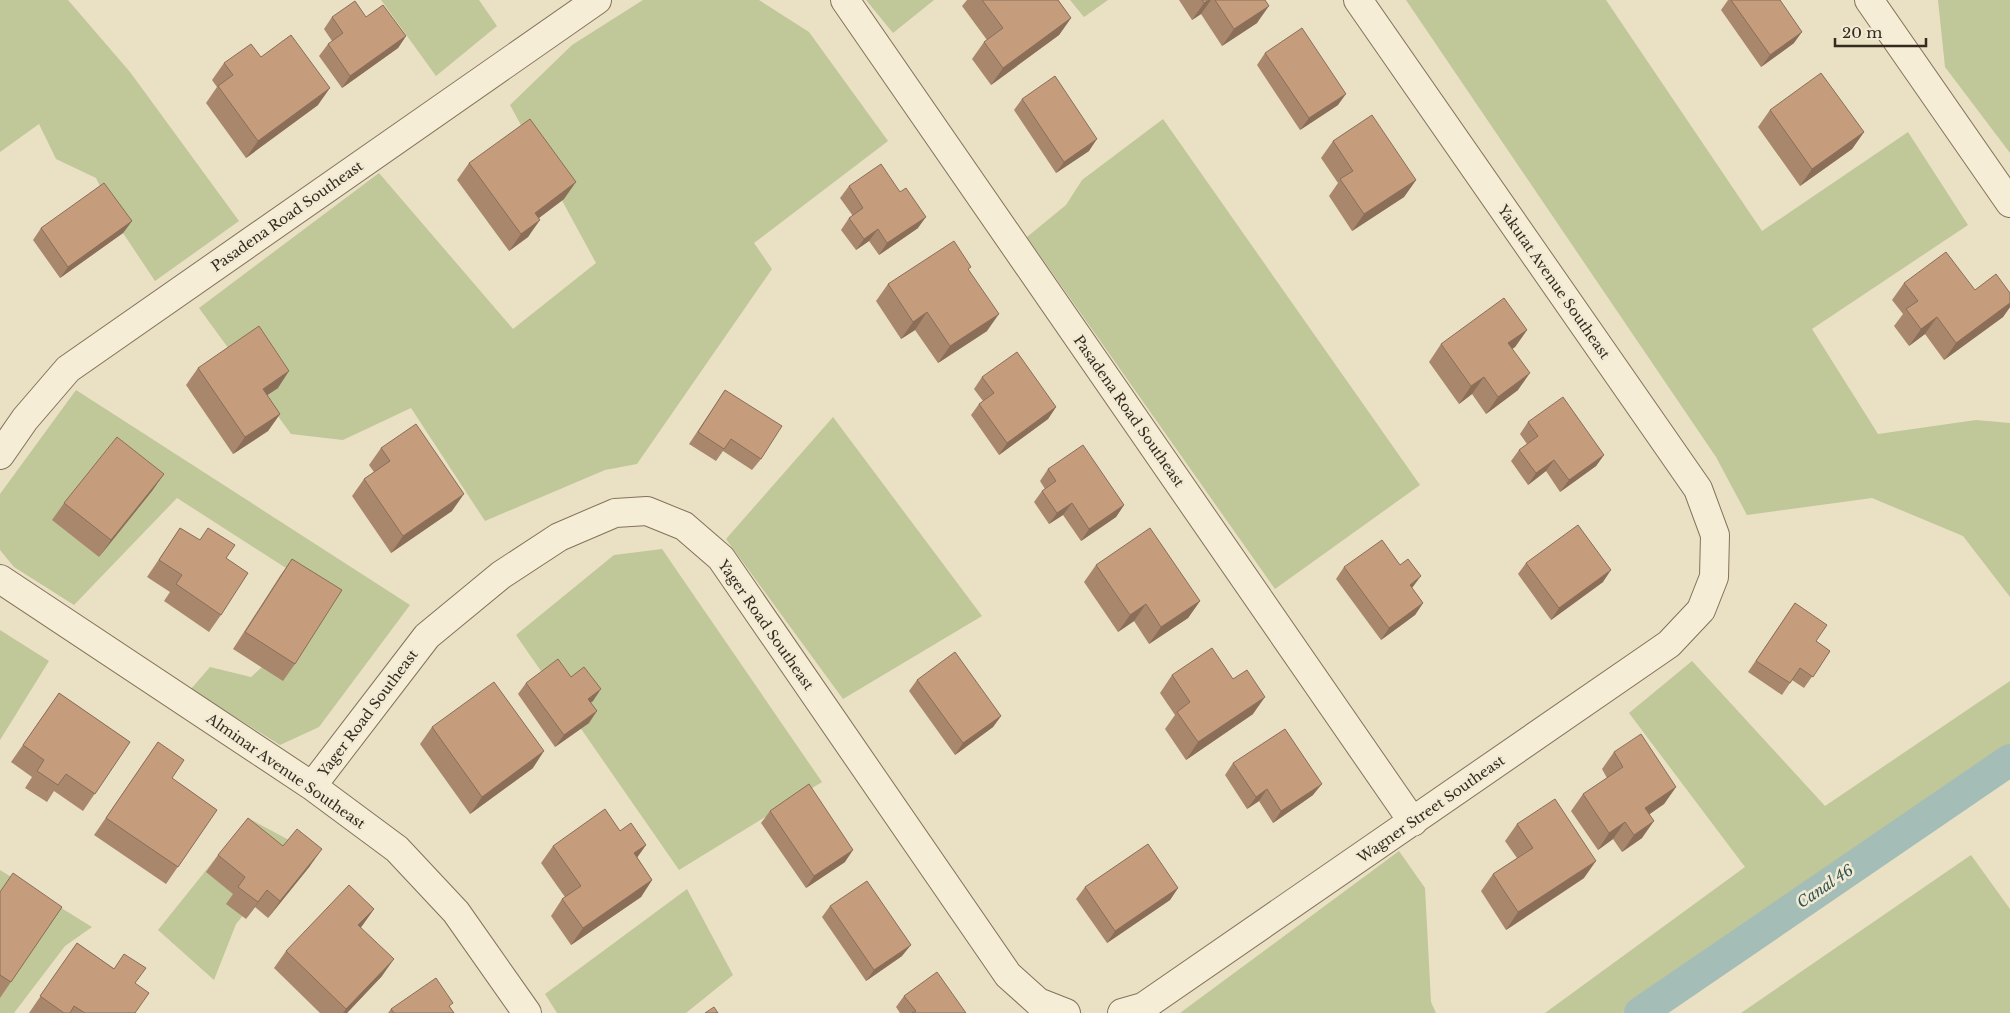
<svg xmlns="http://www.w3.org/2000/svg" width="2010" height="1013" font-family="'Libre Baskerville',serif">
<style>
.green{fill:#c0c799}
.lines{fill:none;stroke-linecap:round;stroke-linejoin:round}
.canal{stroke:#a5bdb7;stroke-width:32}
.street-casing{stroke:#83725c;stroke-width:30}
.street{stroke:#f6edd6;stroke-width:28}
.wall{fill:#a9876c}
.shaded-wall{fill:#8a6e58}
.building{fill:#c59d7d;stroke:#8a6e58}
.labels{text-anchor:middle;dominant-baseline:central;stroke-width:5;stroke-linejoin:round;paint-order:stroke}
.street-label{font-size:14px;fill:#342a1f;stroke:#f2ead3}
.water-label{font-size:15px;font-style:italic;fill:#2f5351;stroke:#f2ead3}
</style>
<rect width="100%" height="100%" fill="#eae0c4"/>
<!-- green -->
<path class="green" d="M0,0H68L130,72L239,221L155,281L123,233L96,178L56,159L39,124L0,152Z
M381,0H479L497,26L436,76Z
M643,0H759L809,32L888,141L754,243L772,269L637,464L605,470L485,521L411,408L343,440L291,434L199,308L379,173L513,329L596,263L510,105L572,45Z
M866,0H934L893,33Z
M1070,0H1108L1084,17Z
M1406,0H1606L1762,231L1908,132L1968,225L1812,329L1878,434L1976,420L2010,423V597L1963,536L1872,498L1747,515L1716,457Z
M1938,0H2010V153L1945,67Z
M1163,119L1420,485L1275,589L1027,237L1066,205L1082,180Z
M76,390L410,605L319,727L280,745L191,689L210,667L251,677L285,646L286,568L177,498L74,605L14,567L0,550V494Z
M833,417L982,616L843,699L726,539Z
M662,549L822,782L679,870L516,635L614,555Z
M0,630L49,661L0,740Z
M1692,661L1825,806L2010,681V748L1623,1013H1545L1745,867L1629,713Z
M248,818L300,846L236,924L214,980L158,930Z
M1399,851L1425,888L1431,1002L1436,1013H1180Z
M1971,855L2010,909V1013H1741Z
M0,870L92,927L65,946L14,1013H0Z
M687,889L733,975L686,1013H557L545,994Z"/>
<g class="lines">
<!-- canal -->
<path class="canal" d="M1640,1013L2010,760"/>
<!-- street casing -->
<g class="street-casing">
<path id="street" d="M845,0L1413,822
M1869,0L2010,203
M0,455L25,419L68,369L597,0
M0,579L312,786L397,849L456,912L527,1013
M312,786L427,636L501,575L559,537L615,513L647,511L684,526L721,558L1008,975L1038,1002L1066,1013
M1122,1013L1143,1007L1669,644L1701,610L1714,577L1715,535L1698,489L1358,0"/>
</g>
<!-- street -->
<use href="#street" class="street"/>
</g>
<!-- wall -->
<path class="wall" d="M967,0H1058L1071,18L1059,35L991,85L972,59L984,42L987,40L962,6Z
M1179,0H1265L1257,23L1222,46L1201,14L1192,20Z
M1728,0H1780L1794,43L1761,67L1721,10Z
M332,17H366L406,36L398,48L342,88L319,56L328,44L332,41L324,29Z
M1265,53L1338,105L1300,130L1257,65Z
M261,57L318,105L246,158L206,103L217,87L212,80L224,63Z
M1022,99L1089,151L1056,173L1014,110Z
M1770,110L1864,132L1852,149L1800,186L1758,127Z
M1333,141L1416,180L1404,197L1352,231L1329,196L1338,183L1321,158Z
M469,163L564,199L539,218L528,237L509,251L457,180Z
M849,186L918,228L879,255L869,241L856,250L841,230L849,218L853,216L840,198Z
M132,221L123,233L60,278L33,240L41,228Z
M969,270L987,331L938,363L915,330L901,339L876,301L888,284Z
M1904,283L2010,293V307L2003,317L1944,360L1925,334L1909,346L1894,326L1903,314L1892,300Z
M1527,330L1515,347L1512,349L1518,390L1486,414L1472,394L1459,404L1429,362L1441,344Z
M198,368L278,388L267,395L280,414L268,431L233,454L186,385Z
M982,377L1056,407L1048,419L999,455L971,415L979,404L983,401L974,389Z
M725,390L761,459L752,470L723,451L716,461L689,444Z
M1528,422L1604,455L1596,466L1560,492L1546,471L1528,485L1511,461L1519,450L1527,444L1520,434Z
M381,448L452,511L391,553L352,496L364,479L374,472L369,465Z
M1048,469L1124,505L1116,517L1081,541L1063,515L1049,524L1034,502L1042,491L1045,489L1040,481Z
M164,474L152,491L99,557L52,520L64,503Z
M180,528L226,558L221,615L209,632L164,601L170,592L147,577Z
M292,559L295,664L283,681L233,649L280,576Z
M1526,563L1603,582L1551,620L1518,574Z
M1096,565L1200,601L1188,618L1149,644L1134,621L1118,632L1084,582Z
M1344,567L1412,588L1423,603L1415,615L1381,640L1336,579Z
M1795,603L1816,641L1830,651L1804,688L1792,680L1782,695L1748,672Z
M1172,675L1253,714L1186,760L1165,729L1175,715L1160,693Z
M571,677L593,701L591,702L589,723L555,747L518,694L526,683Z
M917,680L1001,716L993,727L955,755L909,691Z
M59,693L130,742L83,811L54,791L47,802L25,788L32,777L11,762Z
M432,727L533,768L470,814L420,744Z
M158,742L172,778L217,810L166,884L94,835Z
M1614,752L1676,787L1664,804L1650,814L1642,838L1622,852L1613,839L1598,850L1571,811L1583,794L1607,778L1602,769Z
M1233,763L1313,795L1273,823L1259,801L1247,809L1225,775Z
M770,811L845,862L806,888L761,823Z
M1517,824L1584,878L1506,930L1481,891L1493,874L1517,858L1505,841Z
M620,831L646,845L637,857L652,880L641,897L571,945L551,916L562,899L565,897L541,863L553,846Z
M283,846L310,866L268,918L255,907L246,919L226,904L233,894L206,872L218,855Z
M1085,887L1178,888L1170,900L1107,943L1076,899Z
M0,892L62,907L0,998Z
M830,906L902,956L866,981L822,917Z
M374,909L361,927L382,976L347,1013H320L274,968L286,951Z
M77,943L135,983V1013H29Z
M904,996L966,1013H900L896,1007Z
M450,1007L454,1013H388L391,1009Z"/>
<!-- shaded-wall -->
<path class="shaded-wall" d="M1209,0H1211L1201,14L1192,20L1204,3Z
M1269,6L1257,23L1222,46L1234,29Z
M1071,18L1059,35L991,85L1003,68Z
M1802,32L1794,43L1761,67L1770,55Z
M406,36L398,48L342,88L350,76Z
M330,88L318,105L246,158L258,141Z
M1346,94L1338,105L1300,130L1309,118Z
M1864,132L1852,149L1800,186L1812,169Z
M1097,139L1089,151L1056,173L1064,162Z
M1416,180L1404,197L1352,231L1364,214Z
M576,182L564,199L523,230L535,213Z
M926,217L918,228L879,255L887,243Z
M540,220L528,237L509,251L521,234Z
M132,221L123,233L60,278L68,267Z
M878,229L869,241L856,250L864,239Z
M2010,303V307L2003,317L1944,360L1956,343Z
M927,312L915,330L901,339L913,322Z
M999,314L987,331L938,363L950,346Z
M1937,317L1925,334L1909,346L1921,329Z
M1527,330L1515,347L1496,360L1508,343Z
M289,371L278,388L251,406L263,389Z
M1530,373L1518,390L1486,414L1498,397Z
M1484,377L1472,394L1459,404L1471,386Z
M1056,407L1048,419L999,455L1007,443Z
M280,414L268,431L233,454L245,437Z
M1604,455L1596,466L1560,492L1569,480Z
M1554,460L1546,471L1528,485L1536,473Z
M164,474L152,491L99,557L111,540Z
M464,494L452,511L391,553L403,536Z
M1072,503L1063,515L1049,524L1057,513Z
M1124,505L1116,517L1081,541L1089,529Z
M1611,570L1603,582L1551,620L1559,608Z
M1421,576L1412,588L1410,585Z
M1200,601L1188,618L1149,644L1161,627Z
M1423,603L1415,615L1381,640L1389,628Z
M1146,604L1134,621L1118,632L1130,615Z
M601,689L593,701L580,710L588,699Z
M1265,697L1253,714L1186,760L1198,742Z
M597,711L589,723L555,747L564,735Z
M1001,716L993,727L955,755L963,743Z
M544,751L533,768L470,814L482,797Z
M1322,784L1313,795L1273,823L1281,811Z
M1676,787L1664,804L1633,825L1645,808Z
M1267,789L1259,801L1247,809L1256,797Z
M1654,821L1642,838L1622,852L1634,835Z
M1625,822L1613,839L1598,850L1609,833Z
M646,845L634,862V853Z
M322,849L310,866L268,918L280,901Z
M853,850L845,862L806,888L814,876Z
M1596,861L1584,878L1506,930L1518,912Z
M652,880L641,897L571,945L583,928Z
M1178,888L1170,900L1107,943L1115,931Z
M267,890L255,907L246,919L258,902Z
M374,909L362,926L346,942L358,925Z
M911,945L902,956L866,981L874,970Z
M394,959L382,976L347,1013H343L346,1009Z"/>
<!-- building -->
<path class="building" d="M982,0H1058L1071,18L1003,68L984,42L1003,28Z
M1202,0H1209L1204,3Z
M1215,0H1265L1269,6L1234,29Z
M1731,0H1780L1802,32L1770,55Z
M355,1L366,17L383,5L406,36L350,76L328,44L343,33L332,17Z
M1302,28L1346,94L1309,118L1265,53Z
M291,35L330,88L258,141L218,86L233,75L224,63L251,44L261,57Z
M1821,73L1864,132L1812,169L1770,110Z
M1055,76L1097,139L1064,162L1022,99Z
M1372,115L1416,180L1364,214L1340,179L1353,171L1333,141Z
M530,119L576,182L535,213L540,220L521,234L469,163Z
M881,164L900,192L906,188L926,217L887,243L878,229L864,239L849,218L863,208L849,186Z
M104,183L132,221L68,267L41,228Z
M954,241L971,267L968,269L999,314L950,346L927,312L913,322L888,284Z
M1946,252L1975,290L1996,274L2010,293V303L1956,343L1937,317L1921,329L1906,309L1918,301L1904,283Z
M1504,298L1527,330L1508,343L1530,373L1498,397L1484,377L1471,386L1441,344Z
M259,326L289,371L263,389L280,414L245,437L198,368Z
M1017,352L1056,407L1007,443L979,404L994,393L982,377Z
M725,390L782,426L761,459L731,439L724,449L698,432Z
M1563,397L1604,455L1569,480L1554,460L1536,473L1519,450L1538,436L1528,422Z
M416,424L464,494L403,536L364,479L390,461L381,448Z
M117,437L164,474L111,540L64,503Z
M1083,445L1124,505L1089,529L1072,503L1057,513L1042,491L1056,481L1048,469Z
M1578,525L1611,570L1559,608L1526,563Z
M180,528L200,540L208,528L235,545L226,558L248,573L221,615L176,584L182,575L159,560Z
M1150,528L1200,601L1161,627L1146,604L1130,615L1096,565Z
M1382,540L1400,565L1408,559L1421,576L1410,585L1423,603L1389,628L1344,567Z
M292,559L342,590L295,664L245,632Z
M1795,603L1827,625L1816,641L1830,651L1813,677L1800,668L1790,683L1756,661Z
M1212,648L1233,679L1247,670L1265,697L1198,742L1177,712L1190,702L1172,675Z
M955,652L1001,716L963,743L917,680Z
M558,659L571,677L584,667L601,689L588,699L597,711L564,735L526,683Z
M494,682L544,751L482,797L432,727Z
M59,693L130,742L95,794L66,774L58,785L37,771L44,760L23,745Z
M1285,729L1322,784L1281,811L1267,789L1256,797L1233,763Z
M1641,734L1676,787L1645,808L1654,821L1634,835L1625,822L1609,833L1583,794L1623,767L1614,752Z
M158,742L184,760L172,778L217,810L178,867L106,818Z
M809,784L853,850L814,876L770,811Z
M1555,799L1596,861L1518,912L1493,874L1533,848L1517,824Z
M605,809L620,831L631,823L646,845L634,853L652,880L583,928L562,899L581,886L553,846Z
M248,818L283,846L297,829L322,849L280,901L267,890L258,902L238,887L245,877L218,855Z
M1148,844L1178,888L1115,931L1085,887Z
M13,873L62,907L11,982L0,975V892Z
M867,881L911,945L874,970L830,906Z
M349,885L374,909L358,925L394,959L346,1009L286,951Z
M77,943L114,969L124,954L146,968L135,983L149,993L135,1013H85L74,1006L70,1013H64L40,996Z
M937,972L966,1013H912L916,1011L904,996Z
M436,978L453,1003L449,1006L454,1013H394L391,1009Z
M714,1007L718,1013H705Z"/>
<g class="labels">
<!-- street labels -->
<g class="street-label">
<text transform="translate(287 216) rotate(-35)">Pasadena Road Southeast</text>
<text transform="translate(1554 282) rotate(55)">Yakutat Avenue Southeast</text>
<text transform="translate(1129 411) rotate(55)">Pasadena Road Southeast</text>
<text transform="translate(766 625) rotate(55)">Yager Road Southeast</text>
<text transform="translate(368 713) rotate(-53)">Yager Road Southeast</text>
<text transform="translate(286 771) rotate(35)">Alminar Avenue Southeast</text>
<text transform="translate(1431 809) rotate(-35)">Wagner Street Southeast</text>
</g>
<!-- water labels -->
<g class="water-label">
<text transform="translate(1825 886) rotate(-34)">Canal 46</text>
</g>
</g>
<!-- scale -->
<path d="M1835 38v8h91v-8" fill="none" stroke="#342a1f" stroke-width="2.5"/>
<text x="1842" y="38" font-size="15" fill="#342a1f" stroke="#f2ead3" stroke-width="4" paint-order="stroke">20 m</text>
</svg>
